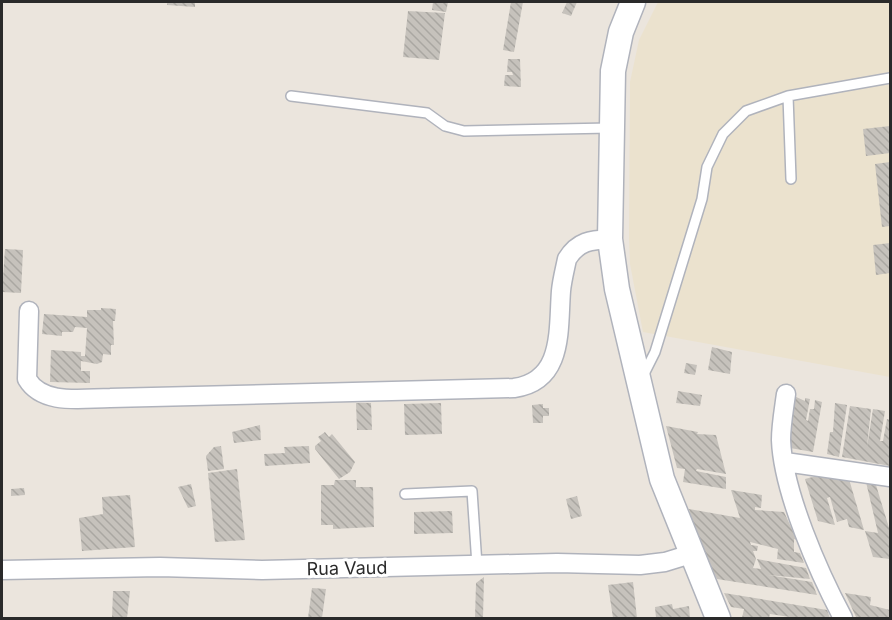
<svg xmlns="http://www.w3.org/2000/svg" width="892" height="620" font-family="Inter,sans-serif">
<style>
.education{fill:#ebe2ce}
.building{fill:url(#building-back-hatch)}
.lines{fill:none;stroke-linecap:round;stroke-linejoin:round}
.lane-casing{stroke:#b0b3bc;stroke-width:12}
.street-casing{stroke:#b0b3bc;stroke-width:21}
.secondary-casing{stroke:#b0b3bc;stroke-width:27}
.lane{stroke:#fff;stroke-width:9}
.street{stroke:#fff;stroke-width:18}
.secondary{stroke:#fff;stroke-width:24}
.labels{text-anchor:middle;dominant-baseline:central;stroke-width:6;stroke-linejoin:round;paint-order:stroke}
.street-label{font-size:18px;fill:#2a2a2a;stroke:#fff}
</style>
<defs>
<pattern id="building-back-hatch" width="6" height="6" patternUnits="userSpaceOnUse" patternTransform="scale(1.5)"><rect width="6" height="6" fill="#c6c2bc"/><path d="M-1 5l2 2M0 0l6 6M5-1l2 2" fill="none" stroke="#aaa7a2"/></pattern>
</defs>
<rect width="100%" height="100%" fill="#ebe5dd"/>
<!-- education -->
<path class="education" d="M658,2H890V377L643,332L630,264L629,238L630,82L639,40Z"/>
<!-- building -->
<path class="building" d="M167,2H195V7L167,5Z
M433,2H448L446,12L432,10Z
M511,2H523L514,52L503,50Z
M567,2H577L571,16L562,13Z
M408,11L445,13L439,60L403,57Z
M508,59H520L521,87L504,86L505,75H513L512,72H507Z
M890,126V153L866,156L863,129Z
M890,162V226L882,227L875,164Z
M890,243V273L876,275L873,245Z
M5,249L23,250L21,293L2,292Z
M101,308L116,309L115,321H113L114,345H111V355L103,354L102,362L97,364L81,361V371H90V383L50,382L51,350L81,352V356H85L87,328L75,327L73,332H62V336L42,334L44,314L87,317V310H101Z
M712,347L732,352L730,374L708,370Z
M686,363L697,365L695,375L684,373Z
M678,391L702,395L700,406L676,403Z
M794,396L805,401V398L810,399L806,420L808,421L810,409H814L815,400L822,402L813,452L790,448L788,437Z
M356,403H371L372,430H357Z
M441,403L442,434L405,435L404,404Z
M835,403L847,405L839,457L827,454L830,432H833Z
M543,404V408H549V416H543V423H533L532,405Z
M850,406L871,409L867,447L873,409L885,411L880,441H883L887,419L890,420V466L842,457Z
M260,425L261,440L234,443L232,432Z
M666,426L698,432L697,434L716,435L726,474L697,469L696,471L726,477V489L683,482L685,469L677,468Z
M325,432L329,437L332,434L355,462L350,472L339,479L315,449V446L321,441L318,437Z
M221,446L224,469L208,471L206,456L214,447Z
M309,446L310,463L265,466L264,454L285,453L284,447Z
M237,469L245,540L215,542L208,473Z
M820,475L849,479L864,530L849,527L847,519L837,522L830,497L827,498L835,525L818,521L805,479Z
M335,480H356V487H373L374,527L333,529V525H321V485H334Z
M866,482L876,485L890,531V559L873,557L865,531L878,533Z
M191,484L196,506L188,508L178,487Z
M24,488L25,495L11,496V489Z
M731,490L762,495L761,508L755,507V510L784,512L797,540L794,539V552L800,553L804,563L777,559L778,549L750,542L751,545L758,546L757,551H753L756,559L753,568L761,569L757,559L806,568L810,579L768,575L812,582L817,595L717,579L695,536L689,509L740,518Z
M130,495L135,547L82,551L79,518L103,514L102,497Z
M577,496L582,516L571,519L566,499Z
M452,511L453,533L414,534V512Z
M484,577L483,618H475L476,583Z
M633,582L637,618H613L608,585Z
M312,588L326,589L322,618H308Z
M113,591H130L127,618H112Z
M724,593L827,610L830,618H796L770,614L769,618H742L744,609L731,607Z
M845,593L871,597L870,605L890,610V618L856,617Z
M672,604L673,609L689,606L690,618H656L655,607Z"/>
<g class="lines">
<!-- lane casing -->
<g class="lane-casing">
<path id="lane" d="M291,96L427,113L445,126L464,131L610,128
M788,96L791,179
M643,376L655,352L702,199L707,167L723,134L746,111L788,96L890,78
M405,494L472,491L477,565"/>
</g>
<!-- street casing -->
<g class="street-casing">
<path id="street" d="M29,311L27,379C43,406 83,398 110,398L514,388C564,381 558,330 561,291C562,280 565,269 567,259C578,241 591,240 610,239
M786,394C784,409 781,425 781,440C783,492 819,573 843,618
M785,462L890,477
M2,570L160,567L262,570L557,563L640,565L665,562L691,554"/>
</g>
<!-- secondary casing -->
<g class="secondary-casing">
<path id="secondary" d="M633,2L621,32L613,71L610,239L617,289L662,479L718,618"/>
</g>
<!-- lane -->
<use href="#lane" class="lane"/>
<!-- street -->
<use href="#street" class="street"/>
<!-- secondary -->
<use href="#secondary" class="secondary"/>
</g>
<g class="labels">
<!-- street labels -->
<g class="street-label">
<text transform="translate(347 568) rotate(-1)">Rua Vaud</text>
</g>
</g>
<!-- border -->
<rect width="892" height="620" fill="none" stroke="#2a2a2a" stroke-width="6"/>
</svg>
